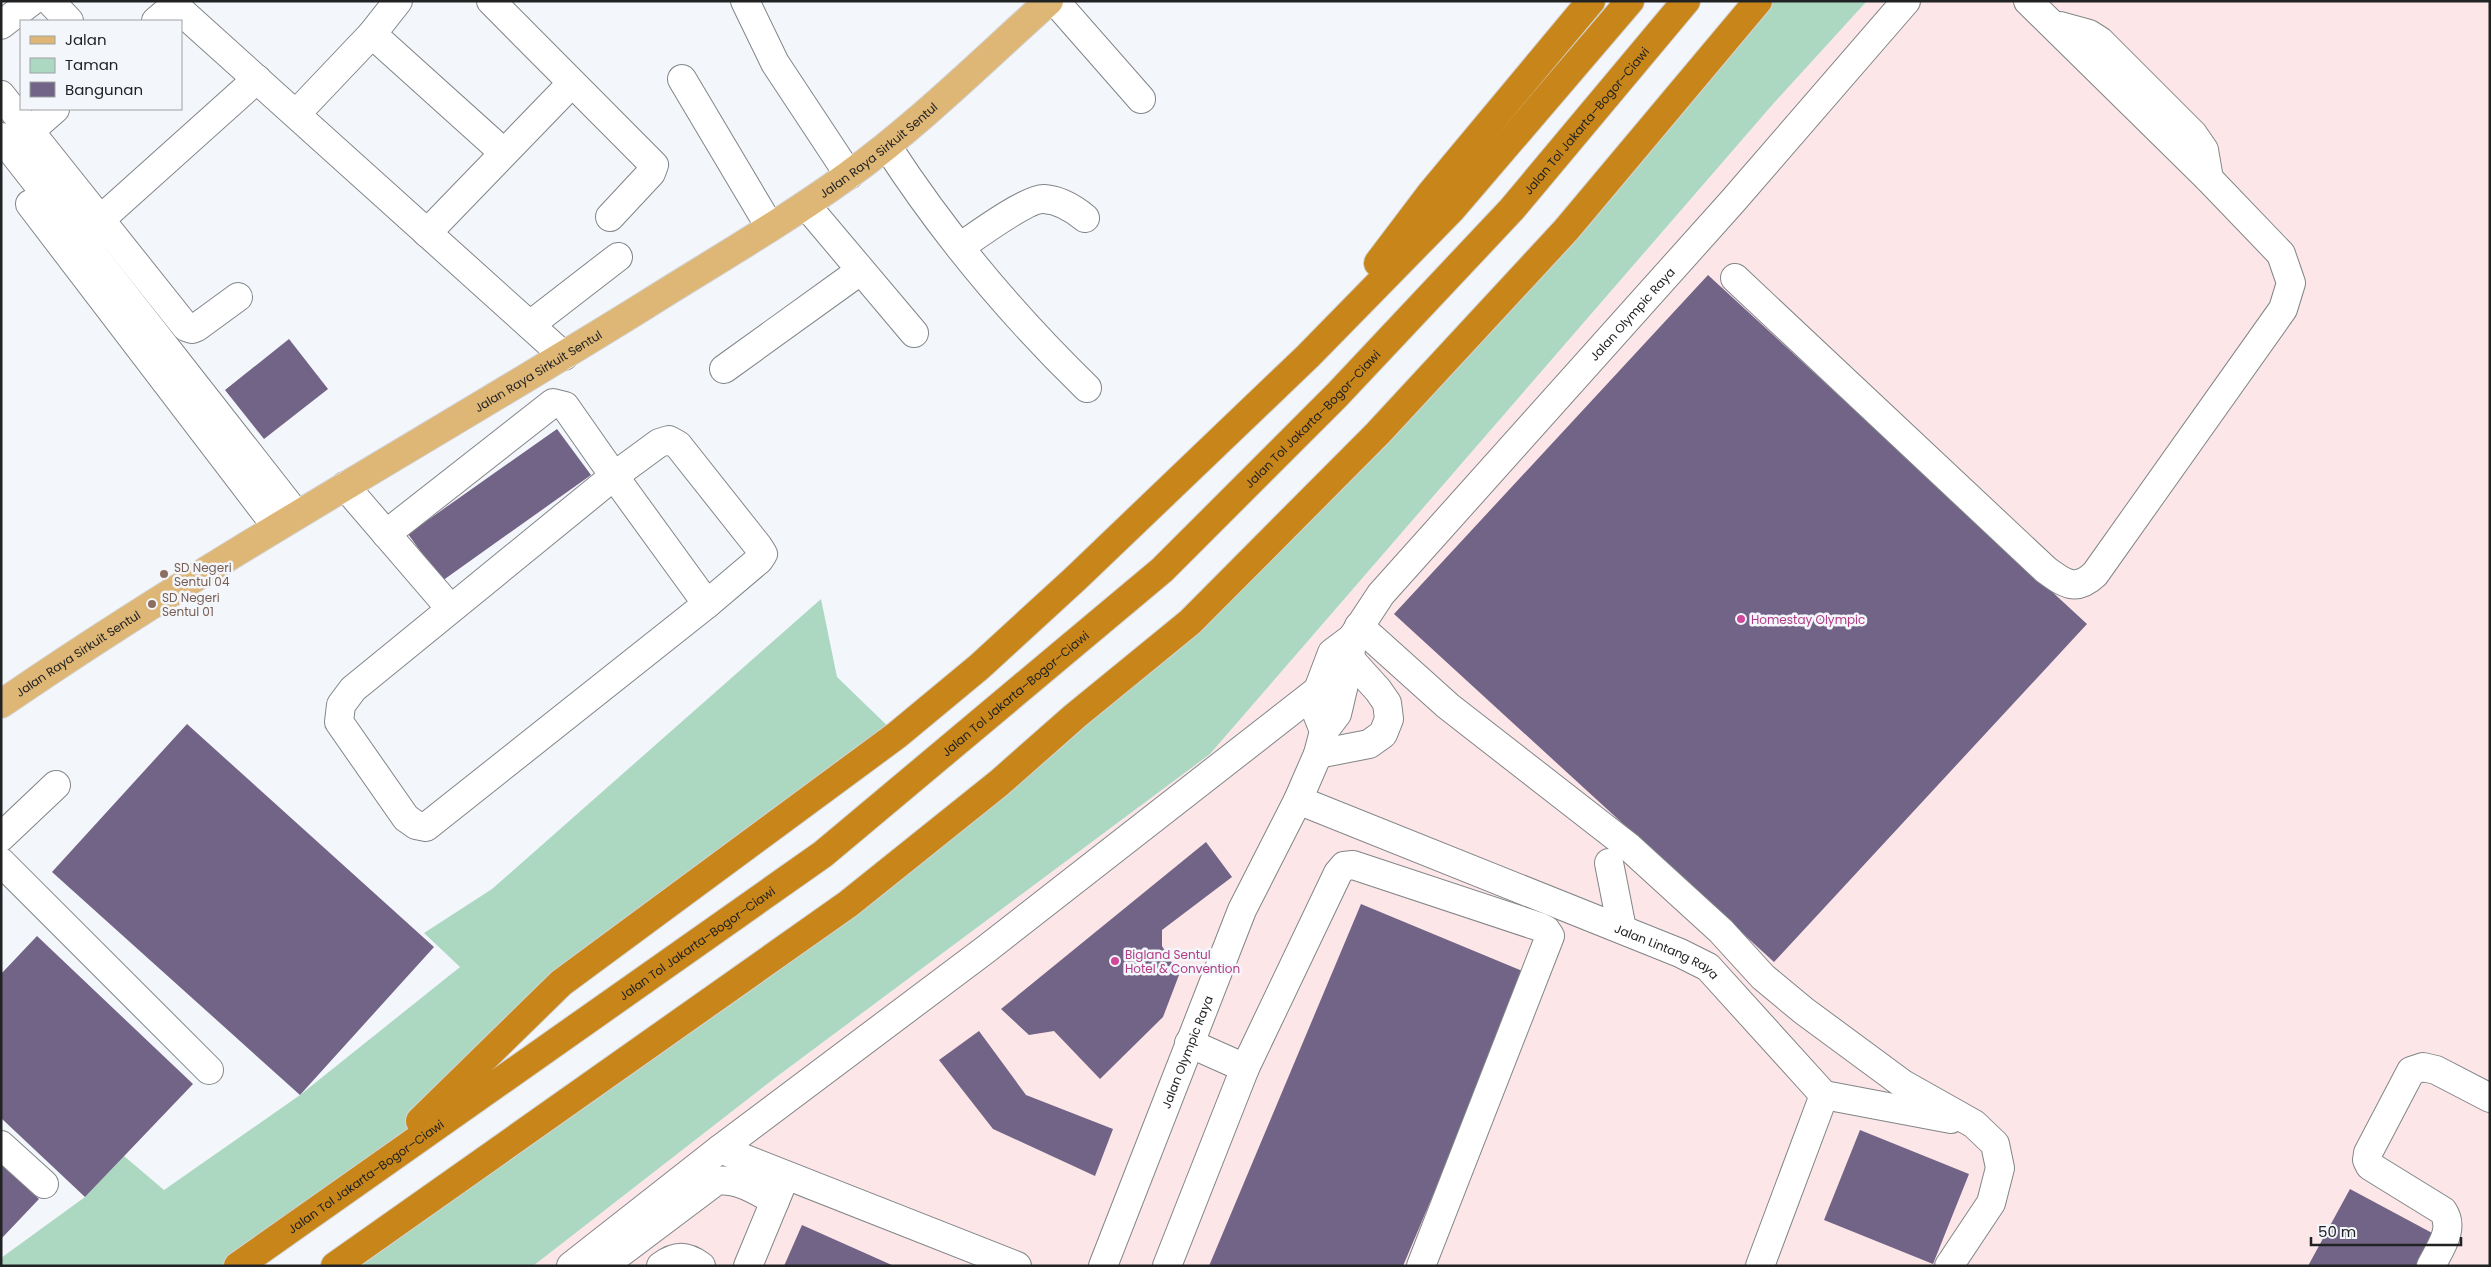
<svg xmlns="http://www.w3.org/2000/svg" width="2491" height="1267" font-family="Poppins,sans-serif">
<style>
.industrial{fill:#fce6e8}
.green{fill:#acd8c2}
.building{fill:#726487}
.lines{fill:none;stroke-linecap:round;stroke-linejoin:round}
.minor-casing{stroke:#828588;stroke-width:30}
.major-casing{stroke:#d3d3d3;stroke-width:30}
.highway-casing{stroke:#d3d3d3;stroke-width:30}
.minor{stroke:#fff;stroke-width:28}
.major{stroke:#deb676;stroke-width:28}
.highway{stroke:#c8861a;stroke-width:28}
.education-dot{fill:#8d6e63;stroke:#f3f6fa;stroke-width:2}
.hotel-dot{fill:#d1479c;stroke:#f3f6fa;stroke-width:2}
.labels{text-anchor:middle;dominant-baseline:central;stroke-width:5;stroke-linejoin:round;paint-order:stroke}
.street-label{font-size:12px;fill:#212223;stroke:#f3f6fa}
.education-label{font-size:12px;fill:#785e54;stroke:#f3f6fa;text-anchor:start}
.hotel-label{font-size:12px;fill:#b23c85;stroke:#f3f6fa;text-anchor:start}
</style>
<rect width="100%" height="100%" fill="#f3f6fa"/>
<!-- industrial -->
<path class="industrial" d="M1867,1H2490V1266H533L758,1091L1210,754L1773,104Z"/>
<!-- green -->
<path class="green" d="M1758,1H1867L1773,104L1210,754L775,1078L533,1266H335L848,904L1190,622Z
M821,599L837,677L897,735L561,983L360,1180L239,1266H1V1258L85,1197L124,1156L164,1190L300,1095L460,967L424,933L492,889Z"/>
<!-- building -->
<path class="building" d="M1708,275L2087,624L1774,962L1394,614Z
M289,339L328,389L264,439L225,390Z
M557,429L591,475L442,581L408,534Z
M187,724L434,947L300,1095L52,872Z
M1206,842L1232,877L1162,930V946L1179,975L1163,1017L1100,1079L1054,1031L1029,1035L1001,1009Z
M1361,904L1527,973L1403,1266H1209Z
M37,936L193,1084L85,1197L1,1118V974Z
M979,1031L1026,1095L1113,1129L1095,1176L993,1129L939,1060Z
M1860,1130L1969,1174L1933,1264L1824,1220Z
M1,1164L39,1199L1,1239Z
M2350,1189L2434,1234L2417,1266H2308Z
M802,1225L894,1266H784Z"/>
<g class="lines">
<!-- minor casing -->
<g class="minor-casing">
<g id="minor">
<path d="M50,1L69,21"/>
<path d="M491,1L654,165L651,173L610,217"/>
<path d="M745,1L775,63L849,175"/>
<path d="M1055,1L1141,99"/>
<path d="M156,21C165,14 171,5 182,12L564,356"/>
<path d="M1,25L32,1"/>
<path d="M2060,26L2089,34L2100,41L2193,134L2204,150L2209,179"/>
<path d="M372,34L503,152"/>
<path d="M682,79L770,227"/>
<path d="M1,95L186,327L192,329L197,327L238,297"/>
<path d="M296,114L372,34L398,1"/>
<path d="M30,131L55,109"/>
<path d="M1,137L296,514"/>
<path d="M887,146C944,234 1012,315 1087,388"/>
<path d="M30,204L276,526"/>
<path d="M806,205L914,333"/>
<path d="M101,219L257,79"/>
<path d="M427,233L572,83"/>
<path d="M960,247C976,236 1028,198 1044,199C1060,200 1073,208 1085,218"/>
<path d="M1735,278L2046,570C2065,584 2076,592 2095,574L2283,309L2291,283L2281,254L2209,179L2028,1"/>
<path d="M530,325L618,257"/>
<path d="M724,369L860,271"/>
<path d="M614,476L707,604L426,827L416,825L406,818L339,722L341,705L353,689Z"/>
<path d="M345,486L450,608"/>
<path d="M386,534L553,403L565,406L614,476L659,443L669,440L678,445L758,546L763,554L759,560L707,604"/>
<path d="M1359,626L1448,706L1629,847L1721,931L1763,977L1804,1011L1903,1084L1974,1124L1995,1144L2000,1168L1991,1203L1949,1266"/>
<path id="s1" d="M1324,731L1316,711L1318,690L1332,653L1352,638L1381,594L1732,202L1906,1"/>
<path d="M1318,754L1369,744L1383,734L1389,719L1387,703L1378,690L1350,659L1339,655"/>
<path id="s2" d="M1298,800L1680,953L1708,967L1824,1095L1760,1266"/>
<path d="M1,837L56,785"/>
<path d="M1,862L209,1070"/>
<path d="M1609,863L1622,929"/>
<path d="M1189,1043L1245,1068"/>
<path d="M1824,1095L1951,1119"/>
<path d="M1,1145L44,1184"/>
<path d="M720,1149L1017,1266"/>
<path d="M571,1266L720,1149L985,950L1318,690"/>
<path d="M603,1266L716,1181C738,1178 757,1191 775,1201"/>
<path d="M661,1266C676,1255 686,1255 701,1266"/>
<path d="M748,1266L782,1184"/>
<path id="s3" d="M1103,1266L1242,910L1298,800L1318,754L1324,731L1337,714L1350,659L1352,638"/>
<path d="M1167,1266L1245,1068L1338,873L1344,866L1353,865L1540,927L1546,930L1550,936L1421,1266"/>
<path d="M2431,1266C2440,1248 2455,1229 2443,1211L2370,1166L2367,1160L2368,1153L2411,1071L2423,1067L2436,1070L2490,1098"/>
</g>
</g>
<!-- major casing -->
<g class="major-casing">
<g id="major">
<path id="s4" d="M1,704C209,561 430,439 644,306C712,263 782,223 847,176C919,124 983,60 1049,1"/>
</g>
</g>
<!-- highway casing -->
<g class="highway-casing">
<g id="highway">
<path d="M1378,263L1431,193L1591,1"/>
<path d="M420,1121L561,983L897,735L979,667L1075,579L1308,356L1452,209L1630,1"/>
<path id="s5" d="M238,1266L823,854L1162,570L1337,395L1512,209L1686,1"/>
<path d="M335,1266L848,904L999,783L1075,716L1190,622L1378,433L1566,230L1758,1"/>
</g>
</g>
<!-- minor -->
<use href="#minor" class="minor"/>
<!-- major -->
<use href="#major" class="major"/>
<!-- highway -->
<use href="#highway" class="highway"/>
</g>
<!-- markers -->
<g class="education-dot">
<circle cx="164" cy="574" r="5"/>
<circle cx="152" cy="604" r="5"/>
</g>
<g class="hotel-dot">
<circle cx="1741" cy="619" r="5"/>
<circle cx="1115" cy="961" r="5"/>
</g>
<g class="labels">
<!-- street labels -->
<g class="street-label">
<text stroke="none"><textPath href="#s5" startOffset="1776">Jalan Tol Jakarta–Bogor–Ciawi</textPath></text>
<text stroke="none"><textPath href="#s4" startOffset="1038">Jalan Raya Sirkuit Sentul</textPath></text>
<text stroke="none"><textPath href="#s1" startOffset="536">Jalan Olympic Raya</textPath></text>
<text stroke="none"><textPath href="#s4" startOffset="632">Jalan Raya Sirkuit Sentul</textPath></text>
<text stroke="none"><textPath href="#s5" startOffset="1371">Jalan Tol Jakarta–Bogor–Ciawi</textPath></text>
<text stroke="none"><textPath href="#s4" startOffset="92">Jalan Raya Sirkuit Sentul</textPath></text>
<text stroke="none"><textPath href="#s5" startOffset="966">Jalan Tol Jakarta–Bogor–Ciawi</textPath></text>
<text stroke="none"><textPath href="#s5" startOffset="561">Jalan Tol Jakarta–Bogor–Ciawi</textPath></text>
<text stroke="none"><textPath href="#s2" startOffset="399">Jalan Lintang Raya</textPath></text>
<text stroke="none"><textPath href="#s3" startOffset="230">Jalan Olympic Raya</textPath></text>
<text stroke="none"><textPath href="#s5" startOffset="156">Jalan Tol Jakarta–Bogor–Ciawi</textPath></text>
</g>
<!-- education labels -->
<g class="education-label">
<text x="174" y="567">SD Negeri<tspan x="174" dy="14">Sentul 04</tspan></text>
<text x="162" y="597">SD Negeri<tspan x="162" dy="14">Sentul 01</tspan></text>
</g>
<!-- hotel labels -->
<g class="hotel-label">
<text x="1751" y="619">Homestay Olympic</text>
<text x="1125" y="954">Bigland Sentul<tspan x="1125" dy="14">Hotel &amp; Convention</tspan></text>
</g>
</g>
<!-- border -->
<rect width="2491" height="1267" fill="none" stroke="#212223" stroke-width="5"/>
<!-- legend -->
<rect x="20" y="20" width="162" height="90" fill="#f3f6fa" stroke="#9fa1a4"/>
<rect x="30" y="36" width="25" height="8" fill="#deb676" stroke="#9fa1a4"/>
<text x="65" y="45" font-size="15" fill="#212223">Jalan</text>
<rect x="30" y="58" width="25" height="15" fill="#acd8c2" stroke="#9fa1a4"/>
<text x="65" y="70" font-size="15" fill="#212223">Taman</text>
<rect x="30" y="82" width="25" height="15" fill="#726487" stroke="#9fa1a4"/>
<text x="65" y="95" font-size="15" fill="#212223">Bangunan</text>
<!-- scale -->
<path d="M2311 1237v8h150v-8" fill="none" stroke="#212223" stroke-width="2.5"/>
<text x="2318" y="1237" font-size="15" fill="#212223" stroke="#f3f6fa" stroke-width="4" paint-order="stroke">50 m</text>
</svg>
